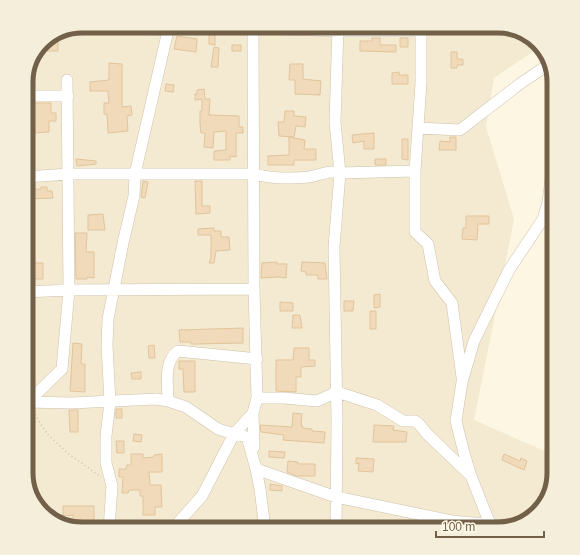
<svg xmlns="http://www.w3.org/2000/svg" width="580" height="555" font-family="Arial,sans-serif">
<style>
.residential{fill:#f3ead1}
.building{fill:#f0daba;stroke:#e2c49b}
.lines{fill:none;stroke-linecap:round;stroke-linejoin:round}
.minor-casing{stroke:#cec2ac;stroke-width:12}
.path{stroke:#d5be9e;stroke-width:1.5;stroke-dasharray:1 3;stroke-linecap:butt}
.minor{stroke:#fff;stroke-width:11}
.rim{fill:none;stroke:#726049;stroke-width:5}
</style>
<rect width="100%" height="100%" fill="#fcf6e2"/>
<!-- residential -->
<path class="residential" d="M82,26H502L540,45L541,46L494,78L486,127L514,219L474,420L554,455V473L535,515L498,529H82L40,510L26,473V78L45,40Z"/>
<!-- building -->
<path class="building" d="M58,35V51H45V40Z
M209,35H215V45L209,44Z
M177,36L197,39L196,52L174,49Z
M372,38H380V45H396V52L360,51V41H372Z
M400,38H408V47H400Z
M232,45H241V51H232Z
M214,47L219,48L218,67H211Z
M451,52H457V59H463V65H457V68H451Z
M109,63L122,64V107L131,106L132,115L127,116L128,131L108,133L107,114H104V103H109L108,91H90V82L109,80Z
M290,64H303V79L321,81L320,95L295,94V80H289Z
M399,72V75H408V84H392V73Z
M166,84L174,85L173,92L165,91Z
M204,89L205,99H210L209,115L239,116V127H243V133H236V157L230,156V160H214V151L226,150V131L214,132L213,148L204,147L205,133H201L200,124V111H202V99L195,100V94H197V90Z
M34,103H51V113H56V121H49V132L33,133L32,120L28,121V113H34Z
M285,111H294V116L306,117L305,127L296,126L294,137L279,136L278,122H284Z
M374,133V149H364V141L353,143L352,135Z
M289,137L305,140L304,149H316V160H294V165H268V156L289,155Z
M450,137H456V150H439L440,141L450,142Z
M402,139H408V160L402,159Z
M76,159L96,161V164L77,166Z
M375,159H386V165H375Z
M143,181L148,182L145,198L141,197Z
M195,181H202V206H210V213L196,214Z
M41,187H47V191H52L53,198L27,199L26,190L41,189Z
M103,214L105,230H88V215Z
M466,216H489V224H478L477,240L462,239L463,228H466Z
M214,228V231H221V237H229L230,250L216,251L214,263H209L211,257V235H198V229Z
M75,233H87L86,252H94V278L87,277V279H76Z
M277,262V264H287L286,278L279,277L261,278L262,263Z
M302,262L325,263L327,279H318V275H306V272L301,271Z
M27,263H43V279H27Z
M380,294V307L374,308V295Z
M344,301H354L353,311H344Z
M280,302L293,303V311H280Z
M370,311H376V329H370Z
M293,315H300L302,328H292Z
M243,328V343L196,344H191V342H180L179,330Z
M73,343L82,344L81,364H85V392L70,391Z
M154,345L155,358H149L148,346Z
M294,348H309V360H315V366L301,367V377H296V392L276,391V360H293Z
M179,361H195V392H184L183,369H179Z
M141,372V379H132L131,373Z
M116,409H122V418H116Z
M69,410H78V432H70Z
M293,413L302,414L301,426H303L302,428L312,429V431L325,432L324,443L283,440L284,435L261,432L260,425L292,427Z
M374,425L394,426L393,430L407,432L406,442H373Z
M134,434L142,435L141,442L133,441Z
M116,441H124V453H117Z
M269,451L285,452L284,458L269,457Z
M131,454H143V458L154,457V455L162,454V472H149L150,485H161L162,507H155V515H143V496H140V490H129L128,493H122L123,477H119V469H126L127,465H131Z
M504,454L520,461L521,458L527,461L524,470L502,460Z
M356,458L374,459L373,472L358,471L359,463L356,464Z
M288,461L298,462V464H315V476H296L287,472Z
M270,484L282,486V491L270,490Z
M63,506H94V521L73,520V515L63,516Z"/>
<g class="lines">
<!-- minor casing -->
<g class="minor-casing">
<path id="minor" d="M146,26L154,30L169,28H253L338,31H421
M253,26L254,289L257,398L253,413L254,447
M421,26V83L415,171V232L428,244L435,281L452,303L462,377
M26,96H68
M418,128L460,130L521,83L548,65
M26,177L69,174H254C271,178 291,179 309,177C322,175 327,170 340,173L415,171
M26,292L69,290L254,289
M257,398H284L317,401L337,392L377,405L403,421H415L419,424L427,434L469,474
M168,401C168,384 163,362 178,351L257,359
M26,402L71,403L156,399L168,401L186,407L218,429L234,434L247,437L256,469L336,497L452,521L506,526
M28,402L62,369L69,290L67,80
M255,464L260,489L265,529
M109,529L112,486L106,463V436L110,402L107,345L108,319L123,243L134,196L135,174L169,26
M175,529L177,524L202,496L234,434L253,413
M336,529L337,420L334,247L340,173L335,122L338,26
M492,529L471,476L464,453L456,421L462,382L474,341L509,270L543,219L548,202L551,178V137L554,116"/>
</g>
<!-- path -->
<path class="path" d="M33,411L47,434L70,455L101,477"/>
<!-- minor -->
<use href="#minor" class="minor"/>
</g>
<!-- crop -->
<path d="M0 0H580V555H0ZM82 33H498A49 49 0 0 1 547 82V473A49 49 0 0 1 498 522H82A49 49 0 0 1 33 473V82A49 49 0 0 1 82 33Z" fill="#f4eedb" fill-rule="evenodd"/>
<path class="rim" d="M82 33H498A49 49 0 0 1 547 82V473A49 49 0 0 1 498 522H82A49 49 0 0 1 33 473V82A49 49 0 0 1 82 33Z"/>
<!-- scale -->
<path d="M436 531v6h108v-6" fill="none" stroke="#726049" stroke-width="2"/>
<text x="442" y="531" font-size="12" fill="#726049" stroke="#fffae8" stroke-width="3" paint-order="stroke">100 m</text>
</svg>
